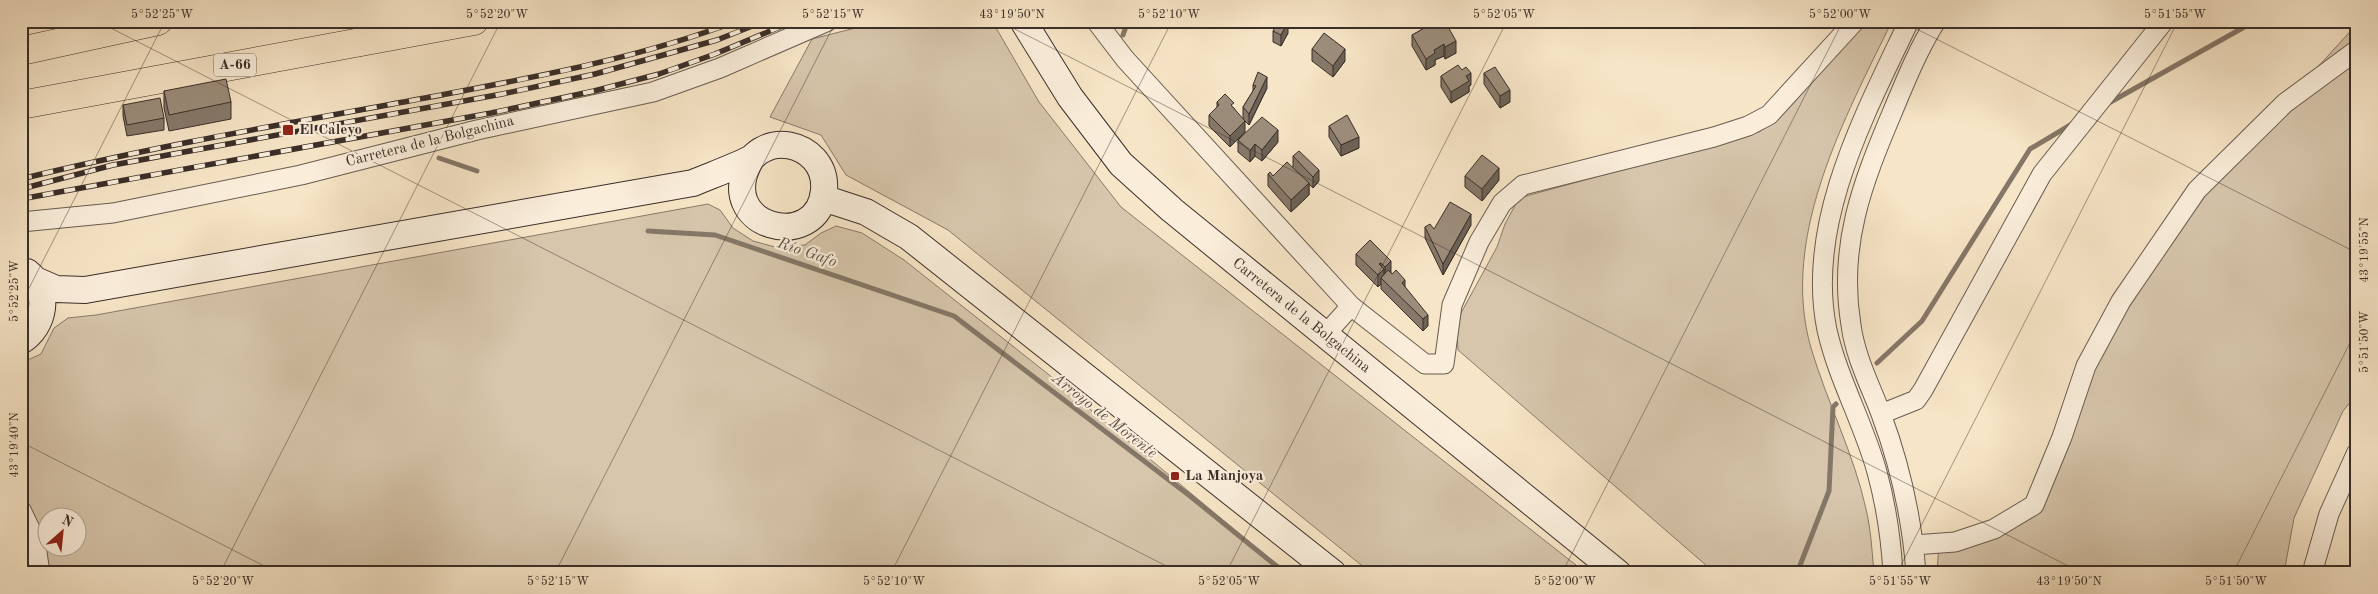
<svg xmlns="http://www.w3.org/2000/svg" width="2378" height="594" font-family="'Old Standard TT',serif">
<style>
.green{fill:#d7c6ac;stroke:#887a6a;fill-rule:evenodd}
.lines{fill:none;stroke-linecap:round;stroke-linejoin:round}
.stream{stroke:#857767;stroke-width:5}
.street-casing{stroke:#695c50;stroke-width:21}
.secondary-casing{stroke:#3a2e28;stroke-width:28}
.highway-casing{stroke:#3a2e28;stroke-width:29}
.street{stroke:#faeedb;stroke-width:19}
.secondary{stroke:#faeedb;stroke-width:26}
.highway{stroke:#f7e5c7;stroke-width:28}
.rail-casing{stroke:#3a2e28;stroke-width:5.5}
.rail{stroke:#faeedb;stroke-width:4;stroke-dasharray:11;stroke-linecap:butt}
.wall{fill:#86796a;stroke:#3a2e28}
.shaded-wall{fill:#6d6356;stroke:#3a2e28}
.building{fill:#9c8d7b;stroke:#3a2e28}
.ticks{fill:none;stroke:#3a2e28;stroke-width:1;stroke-opacity:0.45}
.poi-dot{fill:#8f2418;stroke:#faeedb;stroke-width:2}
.labels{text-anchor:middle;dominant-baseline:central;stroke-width:4.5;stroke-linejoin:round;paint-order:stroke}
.shield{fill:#faeedb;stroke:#74685e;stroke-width:1}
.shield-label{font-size:14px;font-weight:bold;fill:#3a2e28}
.poi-label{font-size:15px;font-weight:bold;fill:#3a2e28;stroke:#faeedb;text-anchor:start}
.street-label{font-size:15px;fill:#3a2e28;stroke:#faeedb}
.water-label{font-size:16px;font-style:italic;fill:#605248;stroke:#faeedb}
.neatline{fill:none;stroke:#3a2e28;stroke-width:2}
.ticks-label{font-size:12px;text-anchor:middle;fill:#3a2e28}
</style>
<rect width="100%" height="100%" fill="#f7e5c7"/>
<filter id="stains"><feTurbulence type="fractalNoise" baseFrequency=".004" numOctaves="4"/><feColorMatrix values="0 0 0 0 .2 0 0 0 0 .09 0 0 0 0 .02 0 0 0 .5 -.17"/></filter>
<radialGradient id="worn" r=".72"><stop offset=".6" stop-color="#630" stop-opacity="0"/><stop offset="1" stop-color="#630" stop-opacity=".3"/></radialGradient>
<!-- green -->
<path class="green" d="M883,21H992L1039,102L1121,207L1586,573H1371L948,230L846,175L821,135L770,117L812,39Z
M1863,21H1892C1845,118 1779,237 1811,348C1827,402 1854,454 1866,509C1871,530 1872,552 1874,573H1715L1458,350L1457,331L1461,313L1497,247L1505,224L1519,198L1759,132L1772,123Z
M2357,24V394L2343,411L2294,518L2284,573H1937L1939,543L2034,505L2086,366L2197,190L2285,103Z
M708,204L720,210L733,228L753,241L775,247L805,245L821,233L836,226L862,233L904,260L1048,374L1284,571L40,573L21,510V363L41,354L54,328L68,318L96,315ZM48,516H78V546H48Z"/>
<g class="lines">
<!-- stream -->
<path class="stream" d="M1123,35L1128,21
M2107,104L2255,21
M439,158L477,171
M648,231L715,235L954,316L1190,496L1285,573
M1877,363L1922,321L2030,149L2072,124
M1797,573L1829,491L1833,407L1836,404"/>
<!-- street casing -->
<g class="street-casing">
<path id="street" d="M1096,21L1125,59L1351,306L1425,364H1444L1452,305L1479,242L1502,203L1523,185L1714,137L1748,126L1769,115L1855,21
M21,222L113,213L301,175L477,130L653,92L720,68L828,21
M1324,336L1351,306
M1881,414L1916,400L1923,390L2042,174L2164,21
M21,510L35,539L40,573
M1914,545L1955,542L1994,529L2034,505L2062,437L2086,366L2121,301L2197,190L2285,103L2357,50
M1893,573C1891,539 1886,505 1877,472C1864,424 1838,379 1827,330C1805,224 1865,114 1909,21
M1916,573C1912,519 1900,465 1881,414C1870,385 1855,356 1851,325C1838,246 1862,184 1892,113C1905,82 1918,49 1936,21
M2312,573L2329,514L2357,452"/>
</g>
<!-- secondary casing -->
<g class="secondary-casing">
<path id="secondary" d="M1023,21L1070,97L1121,164L1172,210L1618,573
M823,198L866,212L909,237L1333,573
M33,279L56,289L85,290L693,183C712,175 732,168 750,159C754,157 757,152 762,150C779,140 801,145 814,159C822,168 825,178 824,190C819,254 711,228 751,159
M21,341C45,326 51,291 27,272"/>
</g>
<!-- highway casing -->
<g class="highway-casing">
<path id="highway" d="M21,51L158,21
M21,105L474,21"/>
</g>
<!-- street -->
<use href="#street" class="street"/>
<!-- secondary -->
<use href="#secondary" class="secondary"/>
<!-- highway -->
<use href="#highway" class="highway"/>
<!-- rail casing -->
<g class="rail-casing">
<path id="rail" d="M21,179C155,146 290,123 425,98C530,78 637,59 737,21
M21,189L113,165L502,94L595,74L717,40L765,21
M21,199L491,113L594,91L659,74L715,54L794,21"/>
</g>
<!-- rail -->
<use href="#rail" class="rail"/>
</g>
<!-- wall -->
<path class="wall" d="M1437,21L1456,53L1445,59L1444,56L1435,60V65L1426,70L1412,46V35Z
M1273,31L1288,33L1281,46L1273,42Z
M1312,49L1345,61L1333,77L1312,61Z
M1484,73L1510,102L1500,108L1484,84Z
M1441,76L1471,85L1469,86V92L1451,103L1441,87Z
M1253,85L1267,88L1249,125L1243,119V107L1253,91Z
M164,91L231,102V119L169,131L164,108Z
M1217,102L1234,108L1245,132L1230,147L1209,126V115L1217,107Z
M123,105L164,118V130L127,136L123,116Z
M1329,126L1359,148L1341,156L1329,137Z
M1238,140L1278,142L1262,161L1255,156L1250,162L1238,152Z
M1293,156L1319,181L1313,188L1309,184V195L1291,212L1268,186V174L1273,176L1293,167Z
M1465,176L1499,180L1482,201L1465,187Z
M1471,225L1443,275L1425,238V227L1434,229Z
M1370,240L1391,273L1405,288L1428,326L1423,331L1381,289V284L1378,287L1356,265V254Z"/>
<!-- shaded-wall -->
<path class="shaded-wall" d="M1288,22V33L1281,46V35Z
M1456,41V53L1445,59V47Z
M1444,44V56L1435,60V65L1426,70V59L1434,50Z
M1345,49V61L1333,77V66Z
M1471,73V85L1469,86V92L1451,103V92L1466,76Z
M1267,77V88L1249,125V114Z
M1510,90V102L1500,108V96Z
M1245,121V132L1230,147V136Z
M1278,130V142L1262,161V150Z
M1359,137V148L1341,156V145Z
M1255,144V156L1250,162V151Z
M1499,168V180L1482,201V189Z
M1319,170V181L1313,188V177Z
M1309,183V195L1291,212V200Z
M1471,214V225L1443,275V264Z
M1391,261V273L1385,279V267Z
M1381,263V272L1384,269V280L1381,278V284L1378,287V275L1379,264Z
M1405,280V292L1402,283Z
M1428,315V326L1423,331V319Z"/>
<!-- building -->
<path class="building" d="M1279,21L1288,22L1281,35L1273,31Z
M1437,21H1438L1442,28L1447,25L1456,41L1445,47L1444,44L1434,50L1435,53L1426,59L1412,35Z
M1324,33L1345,49L1333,66L1312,49Z
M1458,65L1462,70L1466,67L1471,73L1466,76L1469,81L1451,92L1441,76Z
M1495,67L1510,90L1500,96L1484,73Z
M1258,72L1267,77L1249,114L1243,107L1256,86L1253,85Z
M226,79L231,102L169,115L164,91Z
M1225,94L1234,103L1231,105L1245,121L1230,136L1209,115L1219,105L1217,102Z
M160,98L164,118L127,125L123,105Z
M1347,115L1359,137L1341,145L1329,126Z
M1262,117L1278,130L1262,150L1255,144L1250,151L1238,140Z
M1299,151L1319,170L1313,177L1293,156Z
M1482,155L1499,168L1482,189L1465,176Z
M1287,162L1309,183L1291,200L1268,174L1270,172L1273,176Z
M1450,202L1471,214L1443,264L1425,227L1430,224L1434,229Z
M1370,240L1391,261L1385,267L1381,263L1379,264L1384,269L1378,275L1356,254Z
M1388,270L1392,274L1396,270L1405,280L1402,283L1428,315L1423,319L1381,278Z"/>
<!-- ticks -->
<path class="ticks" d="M97,21L1180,573M999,21L2082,573M1901,21L2357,253M21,304L165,21M21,442L278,573M220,573L501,21M555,573L836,21M891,573L1172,21M1226,573L1507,21M1562,573L1843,21M1897,573L2178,21M2233,573L2357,329"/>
<!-- markers -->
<g class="poi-dot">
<rect x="282" y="124" width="12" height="12" rx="2.5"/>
<rect x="1170" y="471" width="10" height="10" rx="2.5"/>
</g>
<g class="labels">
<!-- shield labels -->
<rect class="shield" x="214" y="53.5" width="42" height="23" rx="4"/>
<g class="shield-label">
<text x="235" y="65">A-66</text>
</g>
<!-- poi labels -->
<g class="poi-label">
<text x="299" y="130">El Caleyo</text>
<text x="1185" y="476">La Manjoya</text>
</g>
<!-- street labels -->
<g class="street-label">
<text transform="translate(430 142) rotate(-14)">Carretera de la Bolgachina</text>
<text transform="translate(1301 316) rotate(39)">Carretera de la Bolgachina</text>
</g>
<!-- water labels -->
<g class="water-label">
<text transform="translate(807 253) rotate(19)">Río Gafo</text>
<text transform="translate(1104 416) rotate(38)">Arroyo de Morente</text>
</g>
</g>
<!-- margin -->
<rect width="2378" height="594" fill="none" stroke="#f7e5c7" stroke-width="55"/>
<!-- north arrow -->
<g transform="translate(62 532) rotate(27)"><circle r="24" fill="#faeedb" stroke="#ada193"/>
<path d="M0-4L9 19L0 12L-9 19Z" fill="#8f2418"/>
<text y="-8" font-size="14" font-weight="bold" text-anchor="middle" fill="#3a2e28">N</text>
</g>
<rect x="28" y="28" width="2322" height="538" class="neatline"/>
<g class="ticks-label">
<text x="162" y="18">5°52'25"W</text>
<text x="497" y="18">5°52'20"W</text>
<text x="833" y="18">5°52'15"W</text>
<text x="1012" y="18">43°19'50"N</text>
<text x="1169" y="18">5°52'10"W</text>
<text x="1504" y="18">5°52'05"W</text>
<text x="1840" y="18">5°52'00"W</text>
<text x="2175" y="18">5°51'55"W</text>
<text transform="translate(2364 250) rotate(-90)" y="4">43°19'55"N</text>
<text transform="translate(14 291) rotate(-90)" y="4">5°52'25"W</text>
<text transform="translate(2364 342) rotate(-90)" y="4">5°51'50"W</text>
<text transform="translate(14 445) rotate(-90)" y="4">43°19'40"N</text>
<text x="223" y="585">5°52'20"W</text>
<text x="558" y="585">5°52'15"W</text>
<text x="894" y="585">5°52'10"W</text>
<text x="1229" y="585">5°52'05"W</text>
<text x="1565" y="585">5°52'00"W</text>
<text x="1900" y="585">5°51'55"W</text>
<text x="2069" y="585">43°19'50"N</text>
<text x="2236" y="585">5°51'50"W</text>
</g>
<rect width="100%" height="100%" filter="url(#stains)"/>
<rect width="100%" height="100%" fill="url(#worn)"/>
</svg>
